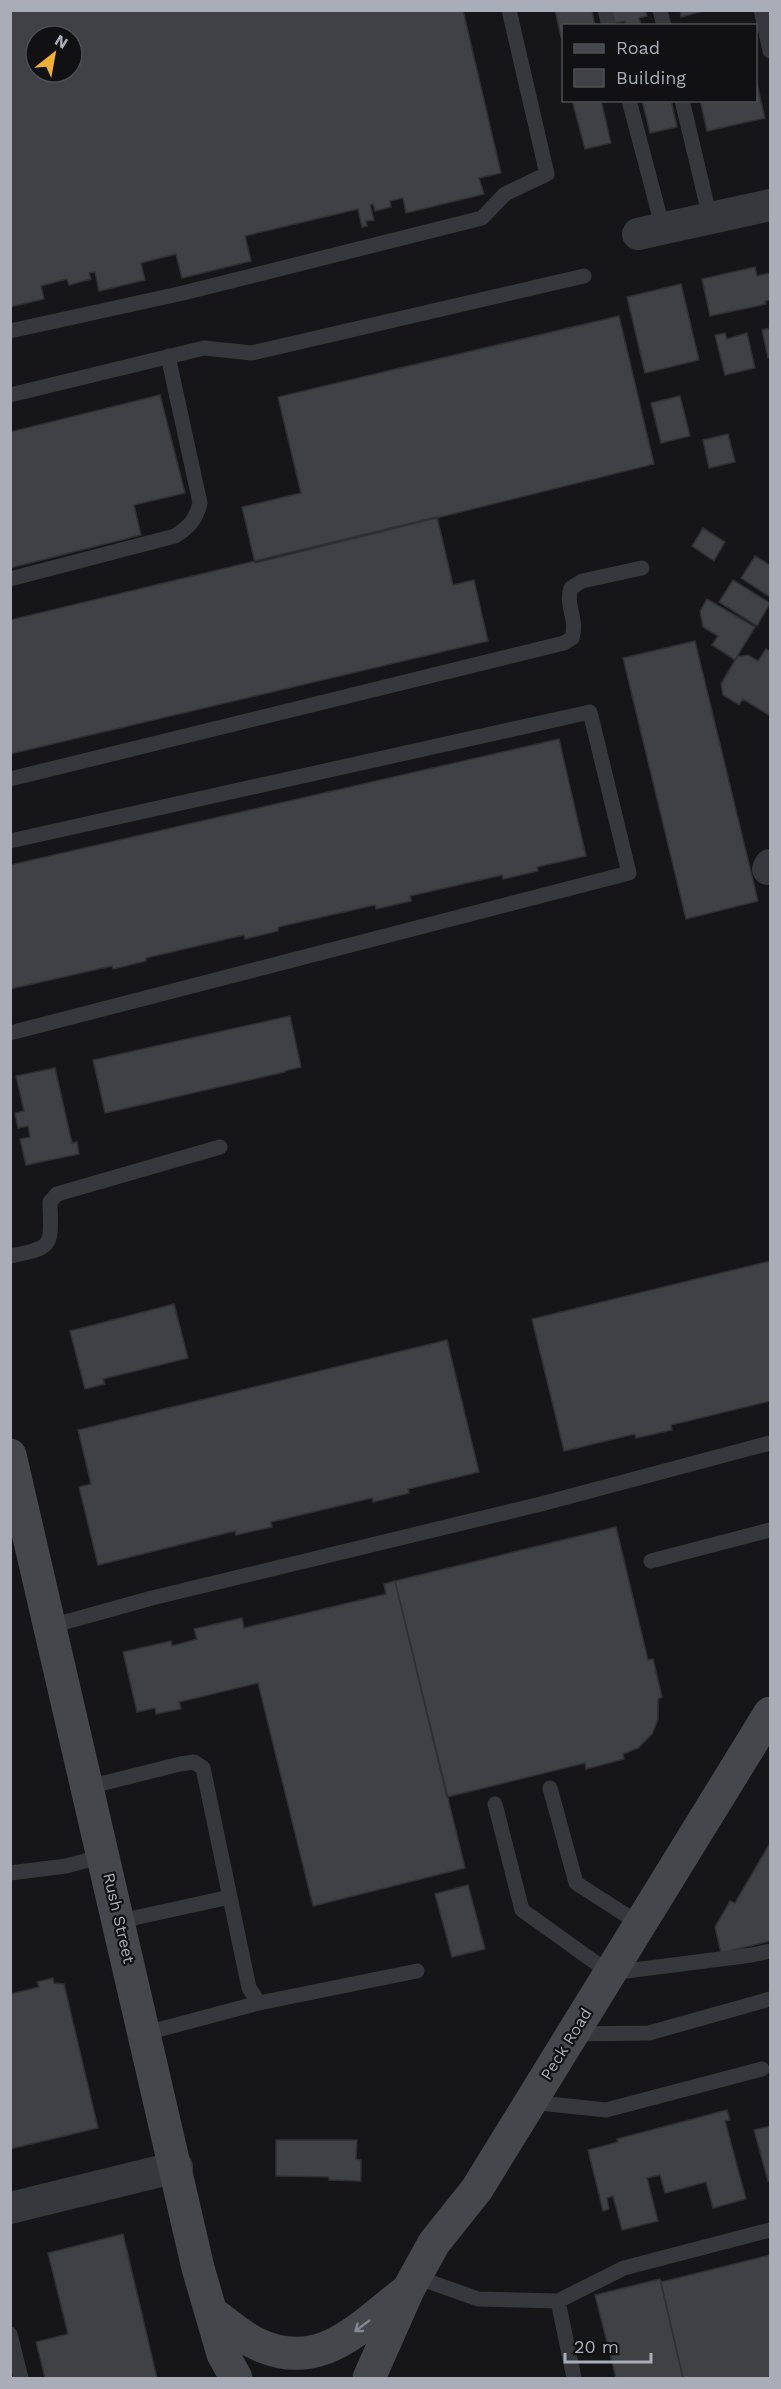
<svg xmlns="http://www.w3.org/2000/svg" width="781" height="2389" font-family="'Work Sans',sans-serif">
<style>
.building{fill:#404145;stroke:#303034;stroke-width:1.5;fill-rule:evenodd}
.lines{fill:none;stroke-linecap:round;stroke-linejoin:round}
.lane{stroke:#37383d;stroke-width:15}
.street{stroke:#37383d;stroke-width:32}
.secondary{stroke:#45474d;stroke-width:33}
.oneway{stroke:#858993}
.labels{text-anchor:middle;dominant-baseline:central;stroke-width:4.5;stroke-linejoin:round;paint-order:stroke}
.street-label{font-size:16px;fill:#a8adb8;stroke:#111113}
</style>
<rect width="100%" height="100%" fill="#161618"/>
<!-- building -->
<path class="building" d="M10,10H463L501,173L479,178L484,194L406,213L403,198L390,201L391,207L375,211L373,204L370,205L374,220L366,221L367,226L362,227L358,209L245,236L251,261L182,278L176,254L141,263L145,280L99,291L95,272L89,273L91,279L69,285L67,279L41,286L44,299L10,307ZM36,36H72V72H36Z
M555,10H592L595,26H564V36L561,37Z
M609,10H645L647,16L639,18L641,26H626L625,21L612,24Z
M680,10H707L681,17Z
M756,80L765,118L707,131L700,100H756Z
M572,100H601L611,143L585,149Z
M642,100H671L677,127L650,133Z
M755,267L757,276L770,273V300L765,301L766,304L710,316L702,279Z
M681,284L699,360L645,373L627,297Z
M619,316L654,464L255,563L242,507L301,493L278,397Z
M770,328V357L768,358L762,330Z
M725,333L727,339L747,333L755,368L725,375L715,335Z
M160,395L185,493L134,505L141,535L10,568V432Z
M680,396L690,436L661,443L651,403Z
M728,434L735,462L709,468L703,440Z
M437,517L453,585L474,580L488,641L10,754V620Z
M703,528L725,542L714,561L692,546Z
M755,556L770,565V597L741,578Z
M733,580L770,603L757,626L719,602Z
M707,599L755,627L735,660L712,645L718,636L703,627L700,611Z
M695,641L758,901L686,919L623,658Z
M766,649L770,651V716L743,699L739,705L723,695L721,684L737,657L748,655L758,661Z
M559,739L586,856L537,867L538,871L503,879L502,875L410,896L411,901L376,909L375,905L278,927V931L245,939L244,935L146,958V961L113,969L112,966L10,989V865Z
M290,1016L301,1067L285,1071V1072L105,1113L93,1060Z
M55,1068L72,1143L77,1142L79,1154L26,1165L20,1139L30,1137L28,1126L18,1128L15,1113L24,1111L16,1076Z
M770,1261V1401L671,1425L672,1430L636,1438L635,1434L564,1451L532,1319Z
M174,1304L188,1358L103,1379L105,1384L85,1389L70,1331Z
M447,1340L479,1472L408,1489L409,1493L373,1502L372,1498L271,1522L272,1527L236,1535L235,1531L98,1565L79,1487L91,1484L78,1430Z
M616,1527L648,1660L653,1659L662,1697L658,1699V1719L652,1734L638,1748L623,1754L624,1759L586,1769L585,1763L447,1797L395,1581Z
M395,1581L465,1868L313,1906L258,1683L179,1702L181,1709L156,1714L155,1708L137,1712L123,1652L171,1641L172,1646L197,1639L194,1629L242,1618L244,1628L386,1594L384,1584Z
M770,1843V1941L721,1953L715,1927L730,1901L735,1903Z
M468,1885L485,1949L452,1957L435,1894Z
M53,1978L54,1983L64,1984L98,2128L10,2149V1994L39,1987L37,1982Z
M727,2110L730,2120L725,2121L746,2199L713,2208L706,2182L665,2193L660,2175L647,2178L658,2221L622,2230L613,2196L607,2198L609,2209L603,2211L588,2150L618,2142L617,2139Z
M770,2126V2180L768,2181L754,2130Z
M276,2140H357L356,2159L361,2160V2181L329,2180V2177L276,2176Z
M123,2234L157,2378H45L36,2342L68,2334L48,2253Z
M770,2255V2378H683L661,2282Z
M660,2279L683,2378H616L595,2295Z"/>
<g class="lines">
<!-- lane -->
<path class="lane" d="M605,10L609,26
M660,10L664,26
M761,10L770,51
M629,100L663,229
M682,100L710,218
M10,331L183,293L482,218L505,194L547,174L509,10
M10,395L204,348L252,353L584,276
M10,579L175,536C189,527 196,520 200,503L168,356
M10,779L564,643L572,638C578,619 565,606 571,588L582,581L642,568
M10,841L590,712L629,873L10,1033
M10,1256C55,1248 51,1245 50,1202L57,1194L220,1147
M651,1561L770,1530
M51,1626L152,1598L541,1504L770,1443
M88,1787L180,1764L194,1762L203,1768L249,1988L259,2003L417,1971
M550,1788L576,1883L640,1924
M495,1804L522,1910L610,1973L752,1955L770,1951
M10,1873L66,1866L104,1856
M120,1921L230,1897
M146,2033L259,2003
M572,2034L649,2033L770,1999
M530,2102L606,2110L762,2069
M416,2277L478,2299L558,2301L574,2378
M558,2301L624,2268L770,2230
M10,2334L21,2378"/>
<!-- street -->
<path class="street" d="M638,234L770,205
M768,869L770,865
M10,2208L177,2167"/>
<!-- secondary -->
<path class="secondary" d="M10,1455L198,2268L223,2354L236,2378
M211,2312C224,2321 238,2334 253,2342C318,2375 356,2330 404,2293
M369,2378L408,2290L434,2243L477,2189L770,1713"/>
</g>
<!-- one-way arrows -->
<defs><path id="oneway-shaft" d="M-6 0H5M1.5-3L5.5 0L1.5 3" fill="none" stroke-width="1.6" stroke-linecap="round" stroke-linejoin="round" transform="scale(1.5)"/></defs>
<use class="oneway" href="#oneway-shaft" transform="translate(362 2326) rotate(143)"/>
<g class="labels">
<!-- street labels -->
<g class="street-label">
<text transform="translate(119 1918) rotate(77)">Rush Street</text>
<text transform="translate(566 2044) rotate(-58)">Peck Road</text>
</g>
</g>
<!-- border -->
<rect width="781" height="2389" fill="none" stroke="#a8adb8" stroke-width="24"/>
<!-- legend -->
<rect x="562" y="24" width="195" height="78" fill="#111113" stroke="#4d4f55" stroke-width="1.5"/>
<rect x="574" y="44" width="30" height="9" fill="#45474d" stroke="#4d4f55" stroke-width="1.5"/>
<text x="616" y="54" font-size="18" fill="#a8adb8">Road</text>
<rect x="574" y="69" width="30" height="18" fill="#404145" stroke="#4d4f55" stroke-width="1.5"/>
<text x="616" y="84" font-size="18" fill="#a8adb8">Building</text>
<!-- north arrow -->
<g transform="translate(54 54) rotate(31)"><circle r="28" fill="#111113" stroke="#4d4f55" stroke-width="1.5"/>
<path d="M0-4.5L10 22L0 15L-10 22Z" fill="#f2b134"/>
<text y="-9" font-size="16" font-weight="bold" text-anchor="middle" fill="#a8adb8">N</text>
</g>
<!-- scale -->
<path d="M565 2353v9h86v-9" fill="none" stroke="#a8adb8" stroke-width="3"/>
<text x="574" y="2353" font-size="18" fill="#a8adb8" stroke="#111113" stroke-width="4.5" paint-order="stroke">20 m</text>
</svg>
